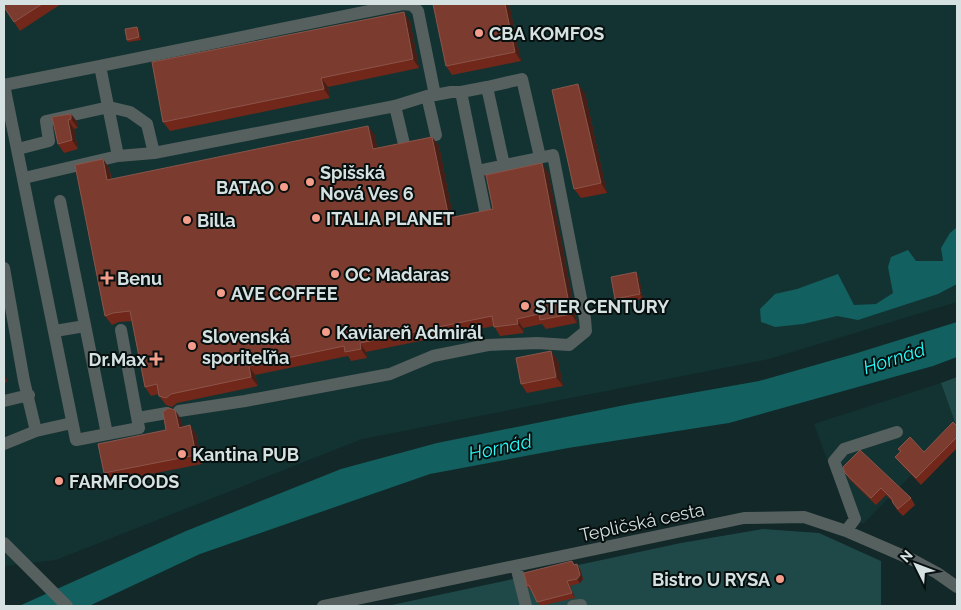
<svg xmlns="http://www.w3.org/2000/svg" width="961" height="610" font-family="Raleway,sans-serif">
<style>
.built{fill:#133332}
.green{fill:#1f4948}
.water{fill:#12605f}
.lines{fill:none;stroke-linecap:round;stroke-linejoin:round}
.minor{stroke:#56605f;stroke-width:12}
.wall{fill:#712719}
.shaded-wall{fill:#471f16}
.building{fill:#7c3b2f;stroke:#8a554a}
.poi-dot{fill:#f49d8b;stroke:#070f0f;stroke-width:2}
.labels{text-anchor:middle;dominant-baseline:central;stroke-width:4;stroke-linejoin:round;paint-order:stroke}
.poi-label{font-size:18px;font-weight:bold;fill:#d5e2e1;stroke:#070f0f;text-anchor:start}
.street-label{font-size:18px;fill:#d5e2e1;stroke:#070f0f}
.water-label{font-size:19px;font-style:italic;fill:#27f9f7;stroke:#070f0f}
</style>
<rect width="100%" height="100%" fill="#132828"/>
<!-- built -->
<path class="built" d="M4,4H957V302L769,359L362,439L56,560L4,566Z
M941,383L957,429L863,524L847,514L814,424Z"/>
<!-- green -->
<path class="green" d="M957,377V428L941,383Z
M763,529L819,533L881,561V606H387L681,543Z"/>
<!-- water -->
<path class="water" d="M957,227V284L938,294L858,320L837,316L803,324L775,327L761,322L760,309L775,294L797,289L838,274L854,305L876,304L893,293L888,267L891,257L908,250L916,261H943L941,248L950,233Z
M957,322V357L933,366L729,423L568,448L430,474L200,554L89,606H19L186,531L341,469L437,443L630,404L759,381L854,354Z"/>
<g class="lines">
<!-- minor -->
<path class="minor" d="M4,85L76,440L139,428L121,330
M4,85L100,66L118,156
M461,92L487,87
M435,95L451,92H461L485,210
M427,96L436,135
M395,106L404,144
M18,149L49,141L46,121L109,107L130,112L147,124L154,153
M504,165L487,87L522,79L540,157
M24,178L118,156L154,153L395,106L427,96L435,95L418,11L412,5L403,4L100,66
M60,201L107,434
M4,268L24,381L36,431
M55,331L85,326
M4,401L29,395
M179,411L245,401L390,374L433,356L488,345L537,343L569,345L586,331L585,319L553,155L477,171
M138,418L167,413
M4,444L36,431L72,423
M846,531L855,519L834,461L844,449L897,432
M4,543L67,606
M516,566L526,606
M323,606L744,518L804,517L846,531L913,560L937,573L957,587
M573,606L581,605"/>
</g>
<!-- wall -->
<path class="wall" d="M4,4H61L20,31L4,7Z
M509,4L521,61L452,75L446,66Z
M410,21L419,68L328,87L330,98L170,131L163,122Z
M139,29L141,40L128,42L127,40Z
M585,93L607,193L581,198L574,189Z
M71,114L78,123V128L74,129L78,149L64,153L58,144L52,117Z
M375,135L377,148L432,137L439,146L453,217L493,209L548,172L577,323L546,329L542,324L523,328L524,333L500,336L494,326L366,352L367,358L351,361L348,356L255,375L258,386L177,403L172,407L166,405L159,396V394L151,396L145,387L132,321L119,322L112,325L105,316L103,159L109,168L112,179Z
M636,272L639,277L643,299L618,303L615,299Z
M551,351L558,361L563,386L527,393L521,384Z
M4,365L7,382H4Z
M181,419L182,427L190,425L196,434L202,464L110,482L104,473Z
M957,426V448L921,485L900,463L895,457L900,452L898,449L924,452Z
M845,473L911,498L915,505L903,516L897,510L893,503L892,501L886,495L876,505L850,480Z
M572,561L575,565L580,569L583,579L580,583L570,586L575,598L540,606L531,590H530L527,586Z"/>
<!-- shaded-wall -->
<path class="shaded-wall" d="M505,4H509L521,61L515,52Z
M404,12L410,21L419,68L413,59Z
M137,27L139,29L141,40L139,37Z
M321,78L328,87L330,98L324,89Z
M578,84L585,93L607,193L601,183Z
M71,114L78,123V128L71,119Z
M68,120L74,129L78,149L72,140Z
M368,126L375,135L379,158L373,149Z
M432,137L439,146L455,227L449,218Z
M103,159L109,168L113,189L107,180Z
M542,163L548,172L577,323L571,314Z
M636,272L639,277L643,299L640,294Z
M517,319L523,328L524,333L518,324Z
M360,343L366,352L367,358L361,349Z
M551,351L558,361L563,386L556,377Z
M4,365L7,382L4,377Z
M249,366L255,375L258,386L251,377Z
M175,410L181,419L185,436L179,428Z
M190,425L196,434L202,464L196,455Z
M577,564L580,569L583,579L580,583L577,579Z
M567,581L570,586L575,598L572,593Z"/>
<!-- building -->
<path class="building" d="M4,4H42L14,22L4,7Z
M433,4H505L515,52L446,66Z
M404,12L413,59L321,78L324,89L163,122L152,62Z
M137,27L139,37L127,40L125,29Z
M578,84L601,183L574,189L552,90Z
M71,114V119L68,120L72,140L58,144L52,117Z
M368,126L373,149L432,137L449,218L493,209L486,175L542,163L571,314L540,320L539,314L517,319L518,324L494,327L492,316L360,343L361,349L345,352L344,346L249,366L251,377L171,394L166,398L159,396L157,384L145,387L130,311L113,313L105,316L75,165L103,159L107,180Z
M636,272L640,294L615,299L611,277Z
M551,351L556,377L521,384L516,358Z
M168,408L175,410L179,428L190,425L196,455L104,473L98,444L166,430L163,412Z
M953,422L957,426V437L916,478L895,457L901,451L898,449L910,437L924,452Z
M860,450L911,498L898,509L893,503L892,499L881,488L871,498L845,473L843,467Z
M572,561L574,565L577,564L580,575L577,579L567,581L572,593L537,602L529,585L527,586L524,573Z"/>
<!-- markers -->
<g class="poi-dot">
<circle cx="479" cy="33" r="5"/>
<circle cx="310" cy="182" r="5"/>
<circle cx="284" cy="187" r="5"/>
<circle cx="316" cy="218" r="5"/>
<circle cx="187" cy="220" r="5"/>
<circle cx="335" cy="274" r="5"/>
<path d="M104.5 270.5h5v5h5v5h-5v5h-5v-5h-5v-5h5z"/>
<circle cx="221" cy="293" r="5"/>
<circle cx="525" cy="306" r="5"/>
<circle cx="326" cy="332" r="5"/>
<circle cx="192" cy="346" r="5"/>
<path d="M153.5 351.5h5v5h5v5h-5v5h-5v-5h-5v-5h5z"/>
<circle cx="182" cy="454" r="5"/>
<circle cx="59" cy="481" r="5"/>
<circle cx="780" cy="579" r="5"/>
</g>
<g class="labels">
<!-- poi labels -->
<g class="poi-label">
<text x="489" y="33">CBA KOMFOS</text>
<text x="320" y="172">Spišská<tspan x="320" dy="21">Nová Ves 6</tspan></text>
<text x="274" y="187" text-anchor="end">BATAO</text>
<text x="326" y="218">ITALIA PLANET</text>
<text x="197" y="220">Billa</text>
<text x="345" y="274">OC Madaras</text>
<text x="117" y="278">Benu</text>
<text x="231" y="293">AVE COFFEE</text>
<text x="535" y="306">STER CENTURY</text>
<text x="336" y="332">Kaviareň Admirál</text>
<text x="202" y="336">Slovenská<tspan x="202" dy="21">sporiteľňa</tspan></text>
<text x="146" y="359" text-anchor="end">Dr.Max</text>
<text x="192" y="454">Kantina PUB</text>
<text x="69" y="481">FARMFOODS</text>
<text x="770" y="579" text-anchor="end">Bistro U RYSA</text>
</g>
<!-- street labels -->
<g class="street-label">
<text transform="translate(642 522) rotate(-12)">Tepličská cesta</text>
</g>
<!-- water labels -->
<g class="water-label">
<text transform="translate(894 358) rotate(-18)">Hornád</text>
<text transform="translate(500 447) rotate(-12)">Hornád</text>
</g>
</g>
<!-- border -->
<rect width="961" height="610" fill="none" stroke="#d5e2e1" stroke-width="10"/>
<!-- north arrow -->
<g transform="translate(916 565) rotate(312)" stroke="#070f0f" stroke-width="4" paint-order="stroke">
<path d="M0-4L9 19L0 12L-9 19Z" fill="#d5e2e1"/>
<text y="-8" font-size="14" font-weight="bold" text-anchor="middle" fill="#d5e2e1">N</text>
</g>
</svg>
